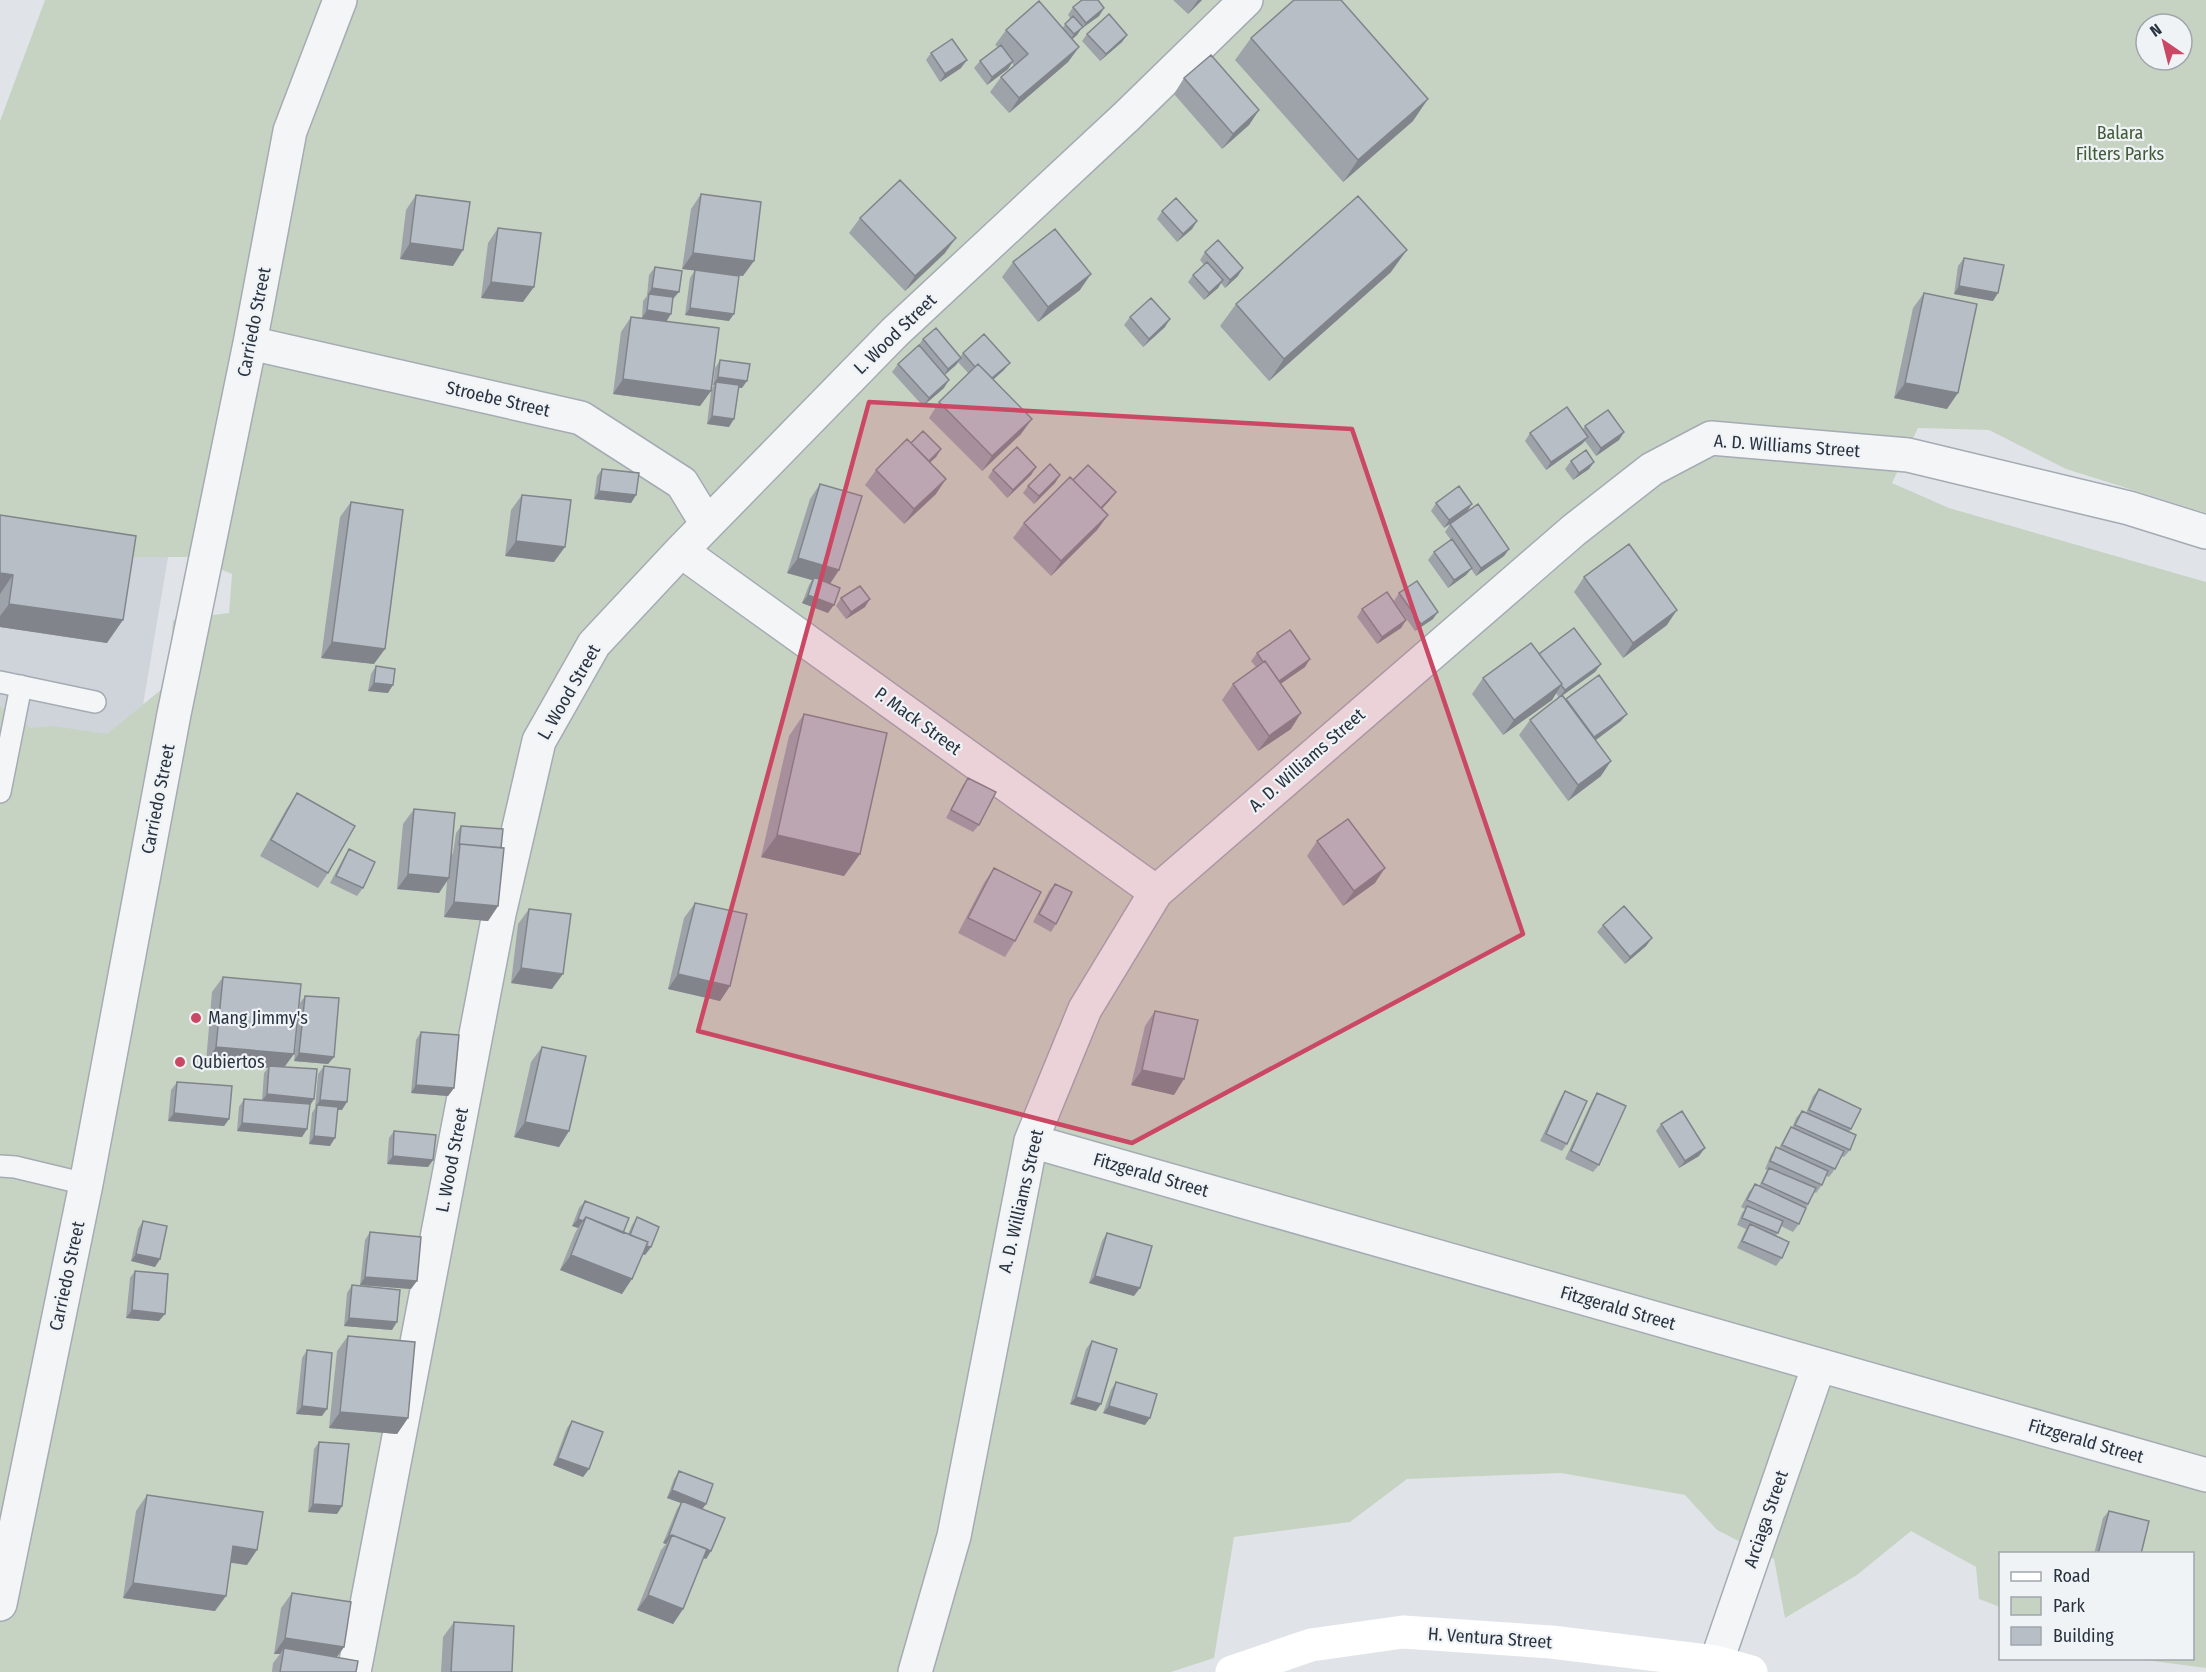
<svg xmlns="http://www.w3.org/2000/svg" width="2206" height="1672" font-family="'Fira Sans Condensed',sans-serif">
<style>
.built{fill:#cfd4db}
.green{fill:#c7d3c2;fill-rule:evenodd}
.lines{fill:none;stroke-linecap:round;stroke-linejoin:round}
.lane-casing{stroke:#a5abb3;stroke-width:24}
.street-casing{stroke:#a5abb3;stroke-width:36}
.lane{stroke:#f3f5f7;stroke-width:21}
.street{stroke:#f3f5f7;stroke-width:33}
.secondary{stroke:#fff;stroke-width:33}
.wall{fill:#9ea3aa}
.shaded-wall{fill:#81858b}
.building{fill:#b8bec6;stroke:#81858b;stroke-width:1.5}
.marked{fill:#cb4865;fill-opacity:0.2;stroke:#cb4865;stroke-width:4.5;stroke-linejoin:round}
.poi-dot{fill:#cb4865;stroke:#f0f3f6;stroke-width:2}
.labels{text-anchor:middle;dominant-baseline:central;stroke-width:4.5;stroke-linejoin:round;paint-order:stroke}
.park-label{font-size:18px;fill:#405b37;stroke:#f0f3f6}
.street-label{font-size:18px;fill:#293340;stroke:#f0f3f6}
.poi-label{font-size:18px;fill:#293340;stroke:#f0f3f6;text-anchor:start}
</style>
<rect width="100%" height="100%" fill="#e0e4e9"/>
<!-- built -->
<path class="built" d="M0,518L174,522L50,1254H0Z"/>
<!-- green -->
<path class="green" d="M45,0H2206V513L2066,469L1989,430L1918,428L1892,483L1949,508L2206,582V1668L2137,1659L2192,1658V1554H2000V1607L1979,1599L1976,1567L1911,1531L1857,1575L1785,1618L1774,1559L1717,1530L1685,1495L1561,1473L1407,1479L1350,1522L1234,1537L1214,1658L1171,1672H0V706L31,728L53,726L107,734L168,684L173,620L229,613L232,574L190,557H111L0,540V121ZM2146,24H2182V60H2146Z"/>
<g class="lines">
<!-- lane casing -->
<g class="lane-casing">
<path id="lane" d="M0,682L95,702
M0,792L21,686
M0,1166L15,1167L86,1184"/>
</g>
<!-- street casing -->
<g class="street-casing">
<path id="street" d="M250,343L581,418L682,483L707,524
M681,551L1156,892
M1031,1141L2206,1475
M0,1604L86,1184L174,714L250,343L290,131L340,0
M354,1672L499,914L539,741L594,644L681,551L895,332L1127,116L1246,0
M915,1672L954,1536L1031,1141L1085,1009L1156,892L1574,530L1652,469L1711,438L1908,455L2129,508L2206,532
M1713,1672L1819,1365"/>
</g>
<!-- lane -->
<use href="#lane" class="lane"/>
<!-- street -->
<use href="#street" class="street"/>
<!-- secondary -->
<path class="secondary" d="M1232,1672L1311,1645L1403,1632L1551,1642L1715,1662L1751,1672"/>
</g>
<!-- wall -->
<path class="wall" d="M1173,0H1202L1188,14Z
M1073,7L1104,8L1099,16L1081,29L1077,35L1072,39L1079,47L1068,62L1009,113L990,92L1001,77L1014,66L1012,63L1008,69L987,85L974,68L980,61L998,47L995,45L1006,30L1062,28L1071,19L1068,15Z
M1087,34L1127,35L1122,42L1100,61L1082,41Z
M1251,38L1413,121L1343,182L1235,60Z
M931,53L961,68L940,82L926,60Z
M1184,78L1259,110L1249,125L1222,149L1174,94Z
M701,194L743,276L682,269L691,209Z
M416,195L453,266L400,259L406,210Z
M1162,211L1197,221L1192,229L1177,242L1157,219Z
M860,218L945,253L905,291L849,233Z
M498,228L523,302L481,298L488,243Z
M1205,252L1238,276L1225,288L1221,283L1218,288L1204,300L1188,282L1193,275L1204,265L1200,260Z
M1964,258L1993,301L1954,294L1958,266Z
M1013,262L1080,290L1038,322L1002,277Z
M655,267L673,299L666,321L711,390L714,385H713L715,368L720,360L742,388H738L729,427L707,424L711,391L700,406L613,394L621,332L631,317L642,318L643,301L647,296L649,275Z
M695,270L729,321L685,315L690,278Z
M1391,272L1269,381L1220,326L1236,304Z
M1924,293L1947,409L1894,398L1913,308Z
M1130,317L1165,327L1143,347L1124,325Z
M923,339L960,357L963,353L1004,370L993,380L1021,434L982,471L929,418L939,402L969,374L958,362L956,365L945,375L944,388L923,406L892,372L898,364L918,346Z
M1585,426L1624,432L1619,440L1596,456L1585,441L1582,444L1546,470L1525,441L1530,433L1583,429Z
M911,443L941,449L936,457L930,462L936,494L904,524L865,485L876,470Z
M1571,461L1594,462L1589,469L1573,480L1565,469Z
M1036,467L1031,475L1007,498L988,477L993,470Z
M602,469L636,495L631,503L594,499L597,476Z
M1060,475L1055,483L1034,504L1023,493L1028,486Z
M1073,480L1110,500L1102,509L1108,515L1097,530L1051,576L1013,538L1024,523Z
M820,484L839,570L830,584L828,613L802,603L809,585L812,580L787,573L810,499Z
M522,495L554,562L505,556L511,510Z
M351,502L374,664L321,658L340,517Z
M1436,503L1467,512L1444,528L1431,511Z
M0,515L107,643L0,627Z
M1450,524L1509,549L1504,556L1476,576L1471,569L1466,575L1448,588L1428,560L1434,552L1451,540L1445,532Z
M1584,577L1667,625L1623,658L1574,592Z
M1399,593L1433,619L1415,631L1394,601Z
M841,598L865,607L846,619L836,606Z
M1362,609L1406,620L1401,628L1377,644L1357,617Z
M1257,653L1305,667L1280,683L1291,729L1258,751L1222,700L1233,684L1256,667L1251,661Z
M1539,654L1601,664L1595,672L1563,695L1566,700L1621,721L1596,740L1601,776L1568,801L1519,735L1530,720L1559,698L1556,693L1552,700L1503,735L1472,694L1483,678Z
M376,666L388,693L368,691L371,674Z
M804,714L860,854L844,876L761,857L789,736Z
M968,778L979,825L973,832L946,818L963,785Z
M297,793L328,873L318,888L260,856L287,808Z
M414,809L451,856L453,853L456,833L461,826L501,848L498,906L488,921L444,917L447,881L439,893L397,889L403,824Z
M1317,841L1375,883L1343,906L1307,856Z
M349,849L363,888L357,896L330,883L344,857Z
M994,868L1015,941L1005,957L958,933L984,883Z
M1055,884L1056,924L1051,932L1033,922L1049,891Z
M695,903L730,986L720,1001L668,989L684,918Z
M529,909L552,989L511,983L518,924Z
M1603,925L1652,938L1646,946L1625,964L1597,932Z
M223,977L285,1067L314,1099L310,1105L307,1129L302,1137L237,1131L239,1107L244,1099L262,1100L264,1073L268,1068L206,1062L212,992Z
M305,996L334,1057L328,1064L294,1061L300,1003Z
M1155,1011L1174,1095L1131,1085L1145,1026Z
M421,1032L454,1088L448,1096L411,1093L416,1040Z
M542,1047L569,1131L559,1147L514,1137L531,1062Z
M324,1066L342,1110H338L330,1146L309,1144L312,1113L315,1108L318,1074Z
M177,1082L229,1119L224,1126L168,1121L171,1090Z
M1819,1089L1851,1129L1849,1132L1850,1150L1844,1157L1841,1156L1835,1169L1829,1177L1826,1176L1822,1185L1816,1193L1814,1192L1799,1224L1793,1232L1781,1226L1776,1236L1782,1258L1776,1266L1737,1248L1746,1229L1737,1225L1742,1213L1745,1209L1741,1207L1749,1192L1755,1184L1759,1186L1767,1170L1765,1169L1771,1155L1776,1147L1779,1148L1786,1135L1791,1127L1792,1128L1796,1118L1802,1111L1806,1113L1813,1096Z
M1565,1091L1567,1144L1562,1151L1540,1141L1560,1099Z
M1597,1093L1599,1165L1593,1172L1565,1159L1592,1101Z
M1661,1124L1699,1156L1679,1168L1656,1131Z
M394,1131L433,1160L428,1167L387,1164L389,1138Z
M585,1201L623,1233L628,1234L632,1225L637,1217L651,1247L645,1255L643,1254L622,1294L560,1270L575,1233L578,1228L572,1226L579,1208Z
M143,1221L160,1259L155,1267L131,1261L138,1229Z
M370,1232L411,1289L360,1285L365,1240Z
M1107,1233L1134,1296L1089,1283L1102,1241Z
M135,1271L159,1321L126,1318L130,1278Z
M352,1285L392,1330L344,1326L347,1293Z
M348,1336L408,1418L397,1434L329,1428L337,1351Z
M1092,1341L1096,1411L1070,1404L1086,1349Z
M307,1350L322,1416L296,1414L302,1358Z
M1116,1382L1145,1425L1103,1413L1111,1390Z
M572,1421L589,1469L583,1477L553,1465L567,1428Z
M319,1442L342,1506L337,1514L308,1512L314,1449Z
M679,1471L706,1504L702,1509L711,1551L706,1559L703,1558L683,1609L673,1624L637,1610L661,1550L666,1544L663,1543L677,1509L681,1503L667,1498L674,1479Z
M147,1495L247,1565L231,1563L215,1611L123,1598L136,1511Z
M2109,1511L2141,1554H2094L2103,1518Z
M292,1593L344,1647L337,1657L356,1672H272L273,1663L280,1654H274L281,1608Z
M454,1622L512,1672H441L443,1637Z"/>
<!-- shaded-wall -->
<path class="shaded-wall" d="M1198,0H1202L1188,14Z
M1104,8L1099,16L1081,29L1077,35L1069,42L1074,34L1082,28L1086,23Z
M1127,35L1122,42L1100,61L1106,54Z
M1079,47L1068,62L1009,113L1019,98Z
M967,60L961,68L940,82L945,74Z
M1013,61L1008,69L987,85L992,77Z
M1428,99L1413,121L1343,182L1358,160Z
M1259,110L1249,125L1222,149L1233,134Z
M1197,221L1192,229L1177,242L1183,234Z
M956,238L945,253L905,291L915,276Z
M410,243L463,250L453,266L400,259Z
M1407,250L1391,272L1269,381L1284,359Z
M693,253L754,261L743,276L682,269Z
M1243,268L1238,276L1225,288L1230,280Z
M1091,274L1080,290L1038,322L1048,307Z
M1223,280L1218,288L1204,300L1209,293Z
M491,282L534,287L523,302L481,298Z
M1959,286L1998,293L1993,301L1954,294Z
M652,288L679,292L673,299L648,296L649,294L647,296Z
M690,308L734,314L729,321L685,315Z
M647,310L671,314L666,322L642,318Z
M1170,319L1165,327L1143,347L1149,339Z
M961,358L956,365L943,376L948,369Z
M1010,363L1004,370L982,389L988,382Z
M718,377L747,381L742,388L716,385V382L714,385H713Z
M623,379L711,391L700,406L613,394Z
M949,380L944,388L923,406L929,398Z
M1905,383L1958,393L1947,409L1894,398Z
M712,416L734,419L729,427L707,424Z
M1032,419L1021,434L982,471L992,456Z
M1624,432L1619,440L1596,456L1601,448Z
M1588,437L1582,444L1546,470L1551,462Z
M941,449L936,457L920,472L925,464Z
M1594,462L1589,469L1573,480L1579,473Z
M1036,467L1031,475L1007,498L1013,490Z
M1060,475L1055,483L1034,504L1039,496Z
M946,479L936,494L904,524L914,509Z
M599,491L636,495L631,503L594,499Z
M1116,492L1110,500L1094,517L1100,509Z
M1472,504L1467,512L1444,528L1449,520Z
M1108,515L1097,530L1051,576L1061,561Z
M516,541L565,547L554,562L505,556Z
M1509,549L1504,556L1476,576L1481,568Z
M798,558L839,570L829,585L814,577L812,580L787,573Z
M1472,568L1466,575L1448,588L1454,580Z
M0,573L13,575L0,594Z
M808,595L834,605L828,613L802,603Z
M870,599L865,607L846,619L851,612Z
M9,604L123,620L107,643L0,627V616Z
M1677,610L1667,625L1623,658L1633,643Z
M1438,612L1433,619L1415,631L1421,624Z
M1406,620L1401,628L1377,644L1382,637Z
M332,642L385,649L374,664L321,658Z
M1310,659L1305,667L1272,690L1277,682Z
M1601,664L1595,672L1559,698L1565,690Z
M374,683L393,685L388,693L368,691Z
M1562,684L1552,700L1503,735L1514,720Z
M1301,713L1291,729L1258,751L1269,736Z
M1627,714L1621,721L1589,745L1594,737Z
M1611,761L1601,776L1568,801L1578,785Z
M777,835L860,854L844,876L761,857Z
M1385,868L1375,883L1343,906L1354,891Z
M408,874L449,878L439,893L397,889Z
M454,902L498,906L488,921L444,917Z
M1652,938L1646,946L1625,964L1630,957Z
M521,968L563,974L552,989L511,983Z
M678,974L730,986L720,1001L668,989Z
M216,1047L294,1054L283,1069L269,1066L268,1068L206,1062Z
M299,1053L334,1057L328,1064L294,1061Z
M1142,1070L1184,1079L1174,1095L1131,1085Z
M416,1085L454,1088L448,1096L411,1093Z
M267,1094L314,1099L309,1107L261,1102Z
M320,1100L347,1102L342,1110L317,1108V1105L315,1108Z
M174,1113L229,1119L224,1126L168,1121Z
M525,1122L569,1131L559,1147L514,1137Z
M242,1123L307,1129L302,1137L237,1131Z
M314,1136L335,1138L330,1146L309,1144Z
M1705,1148L1699,1156L1679,1168L1685,1161Z
M393,1156L433,1160L428,1167L387,1164Z
M578,1219L583,1221L578,1228L572,1226Z
M629,1239L651,1247L645,1255L623,1247Z
M136,1254L160,1259L155,1267L131,1261Z
M571,1255L632,1279L622,1294L560,1270Z
M1095,1276L1140,1288L1134,1296L1089,1283Z
M365,1277L417,1281L411,1289L360,1285Z
M132,1310L165,1314L159,1321L126,1318Z
M349,1318L397,1322L392,1330L344,1326Z
M1076,1397L1101,1404L1096,1411L1070,1404Z
M302,1406L327,1409L322,1416L296,1414Z
M1109,1406L1150,1418L1145,1425L1103,1413Z
M340,1412L408,1418L397,1434L329,1428Z
M558,1458L589,1469L583,1477L553,1465Z
M672,1490L706,1504L700,1512L682,1501L681,1503L667,1498Z
M313,1504L342,1506L337,1514L308,1512Z
M669,1535L671,1536L666,1544L663,1543Z
M671,1536L711,1551L706,1559L668,1545Z
M233,1546L257,1550L247,1565L222,1561Z
M133,1583L226,1596L215,1611L123,1598Z
M648,1595L683,1609L673,1624L637,1610Z
M285,1638L344,1647L333,1662L284,1648L280,1654H274Z"/>
<!-- building -->
<path class="building" d="M1082,0H1098L1104,8L1086,23L1073,7Z
M1294,0H1341L1428,99L1358,160L1251,38Z
M1039,1L1079,47L1019,98L1001,77L1028,54L1006,30Z
M1109,14L1127,35L1106,54L1087,34Z
M1073,16L1083,27L1074,34L1065,24Z
M952,39L967,60L945,74L931,53Z
M1001,45L1013,61L992,77L980,61Z
M1211,55L1259,110L1233,134L1184,78Z
M900,180L956,238L915,276L860,218Z
M701,194L761,202L754,261L693,253Z
M416,195L470,202L463,250L410,243Z
M1358,196L1407,250L1284,359L1236,304Z
M1176,198L1197,221L1183,234L1162,211Z
M498,228L541,233L534,287L491,282Z
M1055,229L1091,274L1048,307L1013,262Z
M1218,240L1243,268L1230,280L1205,252Z
M1964,258L2004,265L1998,293L1959,286Z
M1207,262L1223,280L1209,293L1193,275Z
M655,267L682,271L679,292L652,288Z
M695,270L739,276L734,314L690,308Z
M1924,293L1977,304L1958,393L1905,383Z
M649,294L673,297L671,314L647,310Z
M1151,298L1170,319L1149,339L1130,317Z
M631,317L719,328L711,391L623,379Z
M936,328L961,358L948,369L923,339Z
M984,334L1010,363L992,378L978,364L975,367L963,353Z
M919,345L949,380L929,398L898,364Z
M720,360L750,364L747,381L718,377Z
M978,364L1032,419L992,456L939,402Z
M716,382L739,385L734,419L712,416Z
M1567,407L1588,437L1551,462L1530,433Z
M1608,410L1624,432L1601,448L1585,426Z
M923,431L941,449L929,461L911,443Z
M907,439L946,479L914,509L876,470Z
M1017,447L1036,467L1013,490L993,470Z
M1586,450L1594,462L1579,473L1571,461Z
M1050,464L1060,475L1039,496L1028,486Z
M1088,465L1116,492L1101,508L1073,480Z
M602,469L639,473L636,495L599,491Z
M1070,477L1108,515L1061,561L1024,523Z
M820,484L862,496L839,570L798,558Z
M1459,486L1472,504L1449,520L1436,503Z
M522,495L571,500L565,547L516,541Z
M351,502L403,510L385,649L332,642Z
M1478,504L1509,549L1481,568L1450,524Z
M0,515L136,536L123,620L9,604L13,575L0,573Z
M1452,539L1472,568L1454,580L1434,552Z
M1629,544L1677,610L1633,643L1584,577Z
M814,577L840,588L834,605L808,595Z
M1417,581L1438,612L1421,624L1399,593Z
M860,586L870,599L851,612L841,598Z
M1387,592L1406,620L1382,637L1362,609Z
M1574,628L1601,664L1565,690L1561,685L1562,684L1539,654Z
M1290,630L1310,659L1279,681L1265,661L1263,662L1257,653Z
M1531,643L1562,684L1514,720L1483,678Z
M1265,661L1301,713L1269,736L1233,684Z
M376,666L395,669L393,685L374,683Z
M1599,675L1627,714L1594,737L1566,699Z
M1562,695L1611,761L1578,785L1530,720Z
M804,714L887,733L860,854L777,835Z
M968,778L996,792L979,825L951,810Z
M297,793L355,826L328,873L271,840Z
M414,809L455,813L449,878L408,874Z
M1348,819L1385,868L1354,891L1317,841Z
M461,826L503,829L501,848L460,844L459,846Z
M460,844L504,848L498,906L454,902Z
M349,849L375,862L363,888L336,876Z
M994,868L1041,892L1015,941L968,918Z
M1055,884L1072,892L1056,924L1039,914Z
M695,903L747,914L730,986L678,974Z
M1624,906L1652,938L1630,957L1603,925Z
M529,909L571,914L563,974L521,968Z
M223,977L301,984L294,1054L216,1047Z
M305,996L339,998L334,1057L299,1053Z
M1155,1011L1198,1020L1184,1079L1142,1070Z
M421,1032L459,1035L454,1088L416,1085Z
M542,1047L586,1056L569,1131L525,1122Z
M269,1066L317,1069L314,1099L267,1094Z
M324,1066L350,1069L347,1102L320,1100Z
M177,1082L232,1086L229,1119L174,1113Z
M1819,1089L1861,1109L1851,1129L1809,1110Z
M1565,1091L1587,1101L1567,1144L1546,1134Z
M1597,1093L1626,1106L1599,1165L1571,1151Z
M244,1099L310,1104L307,1129L242,1123Z
M317,1105L338,1107L335,1138L314,1136Z
M1682,1111L1705,1148L1685,1161L1661,1124Z
M1802,1111L1856,1135L1850,1150L1795,1125Z
M1791,1127L1844,1151L1835,1169L1782,1145Z
M394,1131L436,1135L433,1160L393,1156Z
M1776,1147L1828,1171L1822,1185L1770,1161Z
M1769,1168L1816,1188L1808,1204L1762,1183Z
M1755,1184L1806,1208L1799,1224L1747,1200Z
M585,1201L629,1218L623,1233L586,1217L583,1221L578,1219Z
M1747,1206L1783,1221L1778,1233L1742,1218Z
M586,1217L648,1242L632,1279L571,1255Z
M637,1217L659,1227L651,1247L646,1246L648,1242L630,1235Z
M143,1221L167,1226L160,1259L136,1254Z
M1750,1224L1789,1242L1782,1258L1742,1241Z
M370,1232L421,1237L417,1281L365,1277Z
M1107,1233L1152,1246L1140,1288L1095,1276Z
M135,1271L168,1274L165,1314L132,1310Z
M352,1285L400,1290L397,1322L349,1318Z
M348,1336L415,1342L408,1418L340,1412Z
M1092,1341L1117,1349L1101,1404L1076,1397Z
M307,1350L332,1353L327,1409L302,1406Z
M1116,1382L1157,1394L1150,1418L1109,1406Z
M572,1421L603,1432L589,1469L558,1458Z
M319,1442L349,1444L342,1506L313,1504Z
M679,1471L713,1484L706,1504L672,1490Z
M147,1495L263,1512L257,1550L233,1546L226,1596L133,1583Z
M682,1501L725,1518L711,1551L672,1535L671,1536L669,1535Z
M2109,1511L2149,1521L2141,1554H2098Z
M672,1535L707,1549L683,1609L648,1595Z
M292,1593L351,1602L344,1647L285,1638Z
M454,1622L514,1626L512,1672H451Z
M284,1648L358,1661L356,1672H280Z"/>
<!-- marked area -->
<path class="marked" d="M869,402L1352,429L1523,934L1132,1143L698,1031Z"/>
<!-- markers -->
<g class="poi-dot">
<circle cx="196" cy="1018" r="6"/>
<circle cx="180" cy="1062" r="6"/>
</g>
<g class="labels">
<!-- park labels -->
<g class="park-label">
<text x="2120" y="133">Balara<tspan x="2120" dy="21">Filters Parks</tspan></text>
</g>
<!-- street labels -->
<g class="street-label">
<text transform="translate(254 322) rotate(-79)">Carriedo Street</text>
<text transform="translate(895 334) rotate(-44)">L. Wood Street</text>
<text transform="translate(498 399) rotate(13)">Stroebe Street</text>
<text transform="translate(1787 446) rotate(4)">A. D. Williams Street</text>
<text transform="translate(569 692) rotate(-60)">L. Wood Street</text>
<text transform="translate(918 721) rotate(36)">P. Mack Street</text>
<text transform="translate(1307 760) rotate(-41)">A. D. Williams Street</text>
<text transform="translate(158 799) rotate(-79)">Carriedo Street</text>
<text transform="translate(452 1160) rotate(-79)">L. Wood Street</text>
<text transform="translate(1151 1175) rotate(16)">Fitzgerald Street</text>
<text transform="translate(1021 1201) rotate(-77)">A. D. Williams Street</text>
<text transform="translate(67 1276) rotate(-78)">Carriedo Street</text>
<text transform="translate(1618 1308) rotate(16)">Fitzgerald Street</text>
<text transform="translate(2086 1441) rotate(16)">Fitzgerald Street</text>
<text transform="translate(1766 1519) rotate(-71)">Arciaga Street</text>
<text transform="translate(1490 1638) rotate(4)">H. Ventura Street</text>
</g>
<!-- poi labels -->
<g class="poi-label">
<text x="208" y="1018">Mang Jimmy's</text>
<text x="192" y="1062">Qubiertos</text>
</g>
</g>
<!-- legend -->
<rect x="1999" y="1552" width="195" height="108" fill="#f0f3f6" stroke="#a0a6ad" stroke-width="1.5"/>
<rect x="2011" y="1572" width="30" height="9" fill="#ffffff" stroke="#a0a6ad" stroke-width="1.5"/>
<text x="2053" y="1582" font-size="18" fill="#293340">Road</text>
<rect x="2011" y="1597" width="30" height="18" fill="#c7d3c2" stroke="#a0a6ad" stroke-width="1.5"/>
<text x="2053" y="1612" font-size="18" fill="#293340">Park</text>
<rect x="2011" y="1627" width="30" height="18" fill="#b8bec6" stroke="#a0a6ad" stroke-width="1.5"/>
<text x="2053" y="1642" font-size="18" fill="#293340">Building</text>
<!-- north arrow -->
<g transform="translate(2164 42) rotate(325)"><circle r="28" fill="#f0f3f6" stroke="#a0a6ad" stroke-width="1.5"/>
<path d="M0-4.5L10 22L0 15L-10 22Z" fill="#cb4865"/>
<text y="-9" font-size="16" font-weight="bold" text-anchor="middle" fill="#293340">N</text>
</g>
</svg>
